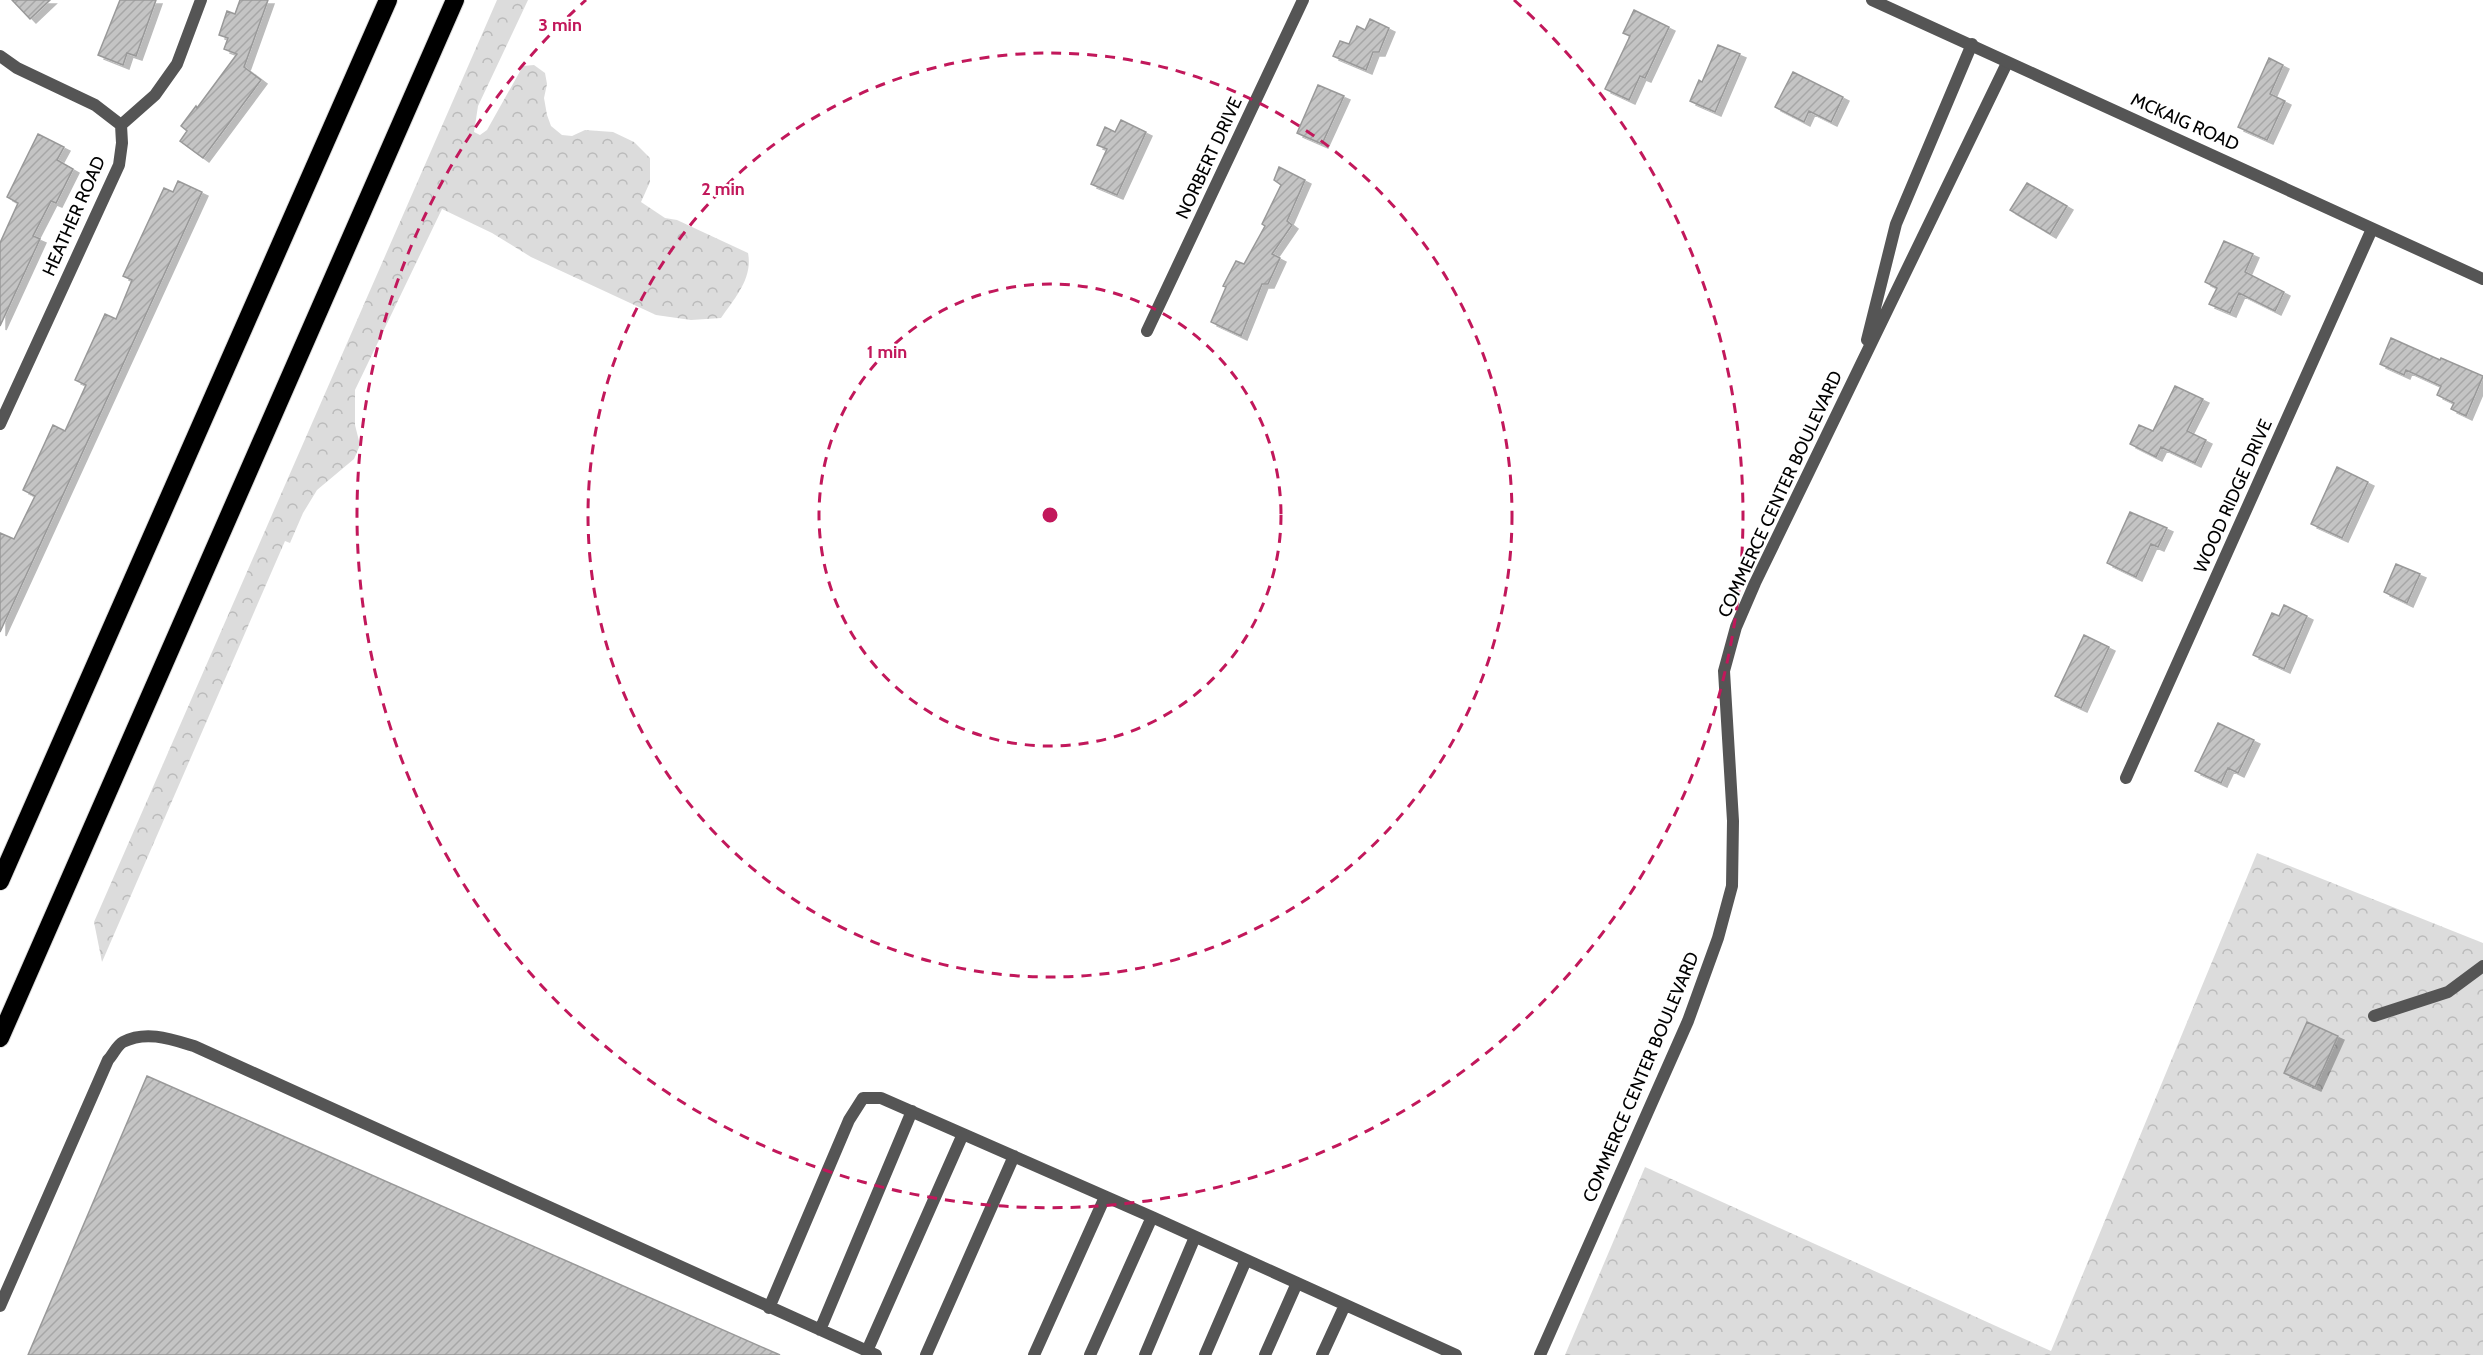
<svg xmlns="http://www.w3.org/2000/svg" width="2483" height="1355" font-family="Cabin,sans-serif">
<style>
.forest{fill:url(#forest-crowns)}
.building{fill:url(#building-hatch);stroke:#999;stroke-width:1.5;filter:url(#shadow)}
.lines{fill:none;stroke-linecap:round;stroke-linejoin:round}
.motorway-casing{stroke:#dbdbdb;stroke-width:20}
.service{stroke:#555;stroke-width:12}
.minor{stroke:#555;stroke-width:12}
.tertiary{stroke:#555;stroke-width:12}
.motorway{stroke:#000;stroke-width:18}
.ring{fill:none;stroke:#c2185b;stroke-width:3;stroke-dasharray:10 8}
.labels{text-anchor:middle;dominant-baseline:central;stroke-width:4.5;stroke-linejoin:round;paint-order:stroke}
.street-label{font-size:18px;fill:#000;stroke:#fff}
.centre{fill:#c2185b;stroke:#fff;stroke-width:3}
.ring-label{font-size:18px;text-anchor:middle;font-weight:bold;fill:#c2185b;stroke:#fff;stroke-width:4.5;stroke-linejoin:round;paint-order:stroke}
</style>
<defs>
<pattern id="forest-crowns" width="20" height="18" patternUnits="userSpaceOnUse" patternTransform="scale(1.5)"><rect width="20" height="18" fill="#dcdcdc"/><path d="M2 6a3 3 0 1 1 6 0M12 15a3 3 0 1 1 6 0" fill="none" stroke="#bbb"/></pattern>
<pattern id="building-hatch" width="6" height="6" patternUnits="userSpaceOnUse" patternTransform="scale(1.5)"><rect width="6" height="6" fill="#c4c4c4"/><path d="M-1 1l2-2M0 6l6-6M5 7l2-2" fill="none" stroke="#a7a7a7"/></pattern>
<filter id="shadow"><feDropShadow dx="6" dy="4" stdDeviation="0" flood-color="#0004"/></filter>
</defs>
<rect width="100%" height="100%" fill="#fff"/>
<!-- forest -->
<path class="forest" d="M497,0H528L478,106L474,132L480,135L487,130L523,66L534,65L545,73L547,84L544,98L547,115L551,126L562,135L572,136L585,130L613,132L634,142L650,158V182L641,202L665,218L677,220L748,253C753,278 735,298 721,318L691,320L656,315L531,257L492,233L442,209L355,390V425L360,445L354,459L317,490L303,513L290,543L285,541L102,962L94,922Z
M2257,853L2483,943V1355H1565L1645,1167L2051,1351Z"/>
<!-- building -->
<path class="building" d="M12,0H50L30,19Z
M120,0H156L136,56L127,53L123,65L98,55Z
M240,0H268L244,67L261,80L203,158L180,141L187,131L181,126L196,106L197,108L237,54L224,49L228,38L219,35L227,11L235,14Z
M1634,10L1669,27L1645,78L1640,76L1629,100L1605,89L1630,36L1623,33Z
M1370,19L1389,28L1379,52H1373L1366,70L1333,56L1340,41L1349,44L1357,26L1365,30Z
M1718,45L1740,54L1715,112L1690,101L1699,80L1702,82Z
M2269,58L2283,65L2270,94L2285,101L2267,140L2238,127Z
M1793,72L1843,97L1831,122L1809,111L1804,122L1775,107Z
M1318,85L1344,96L1322,144L1297,133Z
M1121,120L1146,132L1117,195L1091,184L1107,149L1097,145L1105,127L1115,132Z
M38,134L64,147L57,160L73,169L56,203L51,201L33,236L40,239L0,326V243L18,203L7,197Z
M1279,167L1305,180L1287,221L1292,225L1272,254L1280,258L1268,284H1262L1241,336L1211,322L1226,287L1223,286L1236,261L1244,264L1265,226L1262,224L1281,185L1274,180Z
M178,181L202,192L0,632V533L14,539L35,496L23,490L43,447L53,425L65,431L86,385L75,380L105,314L116,319L132,280L123,276L164,188L173,192Z
M2027,183L2067,206L2050,234L2010,210Z
M2224,241L2253,254L2245,272L2284,292L2275,311L2239,293L2230,313L2209,304L2217,288L2205,282Z
M2391,338L2440,360L2441,358L2483,376L2466,416L2451,409L2454,403L2437,395L2441,386L2406,370L2404,375L2380,364Z
M2175,386L2203,399L2187,431L2206,440L2195,463L2161,447L2156,457L2130,444L2139,425L2153,431Z
M2337,467L2368,482L2342,538L2311,524Z
M2130,512L2167,528L2158,547L2151,544L2136,577L2107,563Z
M2396,564L2420,574L2407,603L2384,592Z
M2284,605L2307,616L2284,669L2253,655L2272,613L2279,616Z
M2084,635L2109,647L2081,708L2055,696Z
M2218,723L2254,740L2238,773L2228,768L2221,783L2195,771Z
M2307,1022L2338,1036L2315,1087L2284,1073Z
M147,1076L780,1355H28Z"/>
<g class="lines">
<!-- motorway casing -->
<g class="motorway-casing">
<path id="motorway" d="M0,881L388,0
M0,1038L455,0"/>
</g>
<!-- service -->
<path class="service" d="M2374,1016L2448,992L2483,966
M0,1306L108,1060C113,1055 117,1045 123,1042C146,1030 171,1039 194,1046L876,1355
M769,1308L849,1120L863,1098H881L1152,1217L1456,1355
M820,1330L912,1111
M867,1351L963,1134
M926,1355L1014,1156
M1034,1355L1105,1197
M1090,1355L1152,1217
M1145,1355L1195,1237
M1205,1355L1246,1260
M1265,1355L1297,1283
M1322,1355L1345,1305"/>
<!-- minor -->
<path class="minor" d="M0,56L17,68L95,105L121,125
M121,125L155,95L177,64L201,0
M1147,331L1303,0
M1867,340L1896,224L1972,44
M0,424L119,165L122,143L121,125
M2126,778L2372,229
M1540,1355L1688,1021L1718,938L1732,886L1733,821L1724,671L1736,627L1755,583L2007,63"/>
<!-- tertiary -->
<path class="tertiary" d="M1872,0L2483,279"/>
<!-- motorway -->
<use href="#motorway" class="motorway"/>
</g>
<!-- distance rings -->
<g class="ring">
<circle cx="1050" cy="515" r="231"/>
<circle cx="1050" cy="515" r="462"/>
<path d="M1514 0A693 693 0 1 1 586 0"/>
</g>
<g class="labels">
<!-- street labels -->
<g class="street-label">
<text transform="translate(2185 122) rotate(24)">MCKAIG ROAD</text>
<text transform="translate(1209 158) rotate(-65)">NORBERT DRIVE</text>
<text transform="translate(74 216) rotate(-66)">HEATHER ROAD</text>
<text transform="translate(1780 494) rotate(-65)">COMMERCE CENTER BOULEVARD</text>
<text transform="translate(2233 496) rotate(-66)">WOOD RIDGE DRIVE</text>
<text transform="translate(1641 1077) rotate(-67)">COMMERCE CENTER BOULEVARD</text>
</g>
</g>
<circle cx="1050" cy="515" r="9" class="centre"/>
<g class="ring-label">
<text x="560" y="31">3 min</text>
<text x="723" y="195">2 min</text>
<text x="887" y="358">1 min</text>
</g>
</svg>
